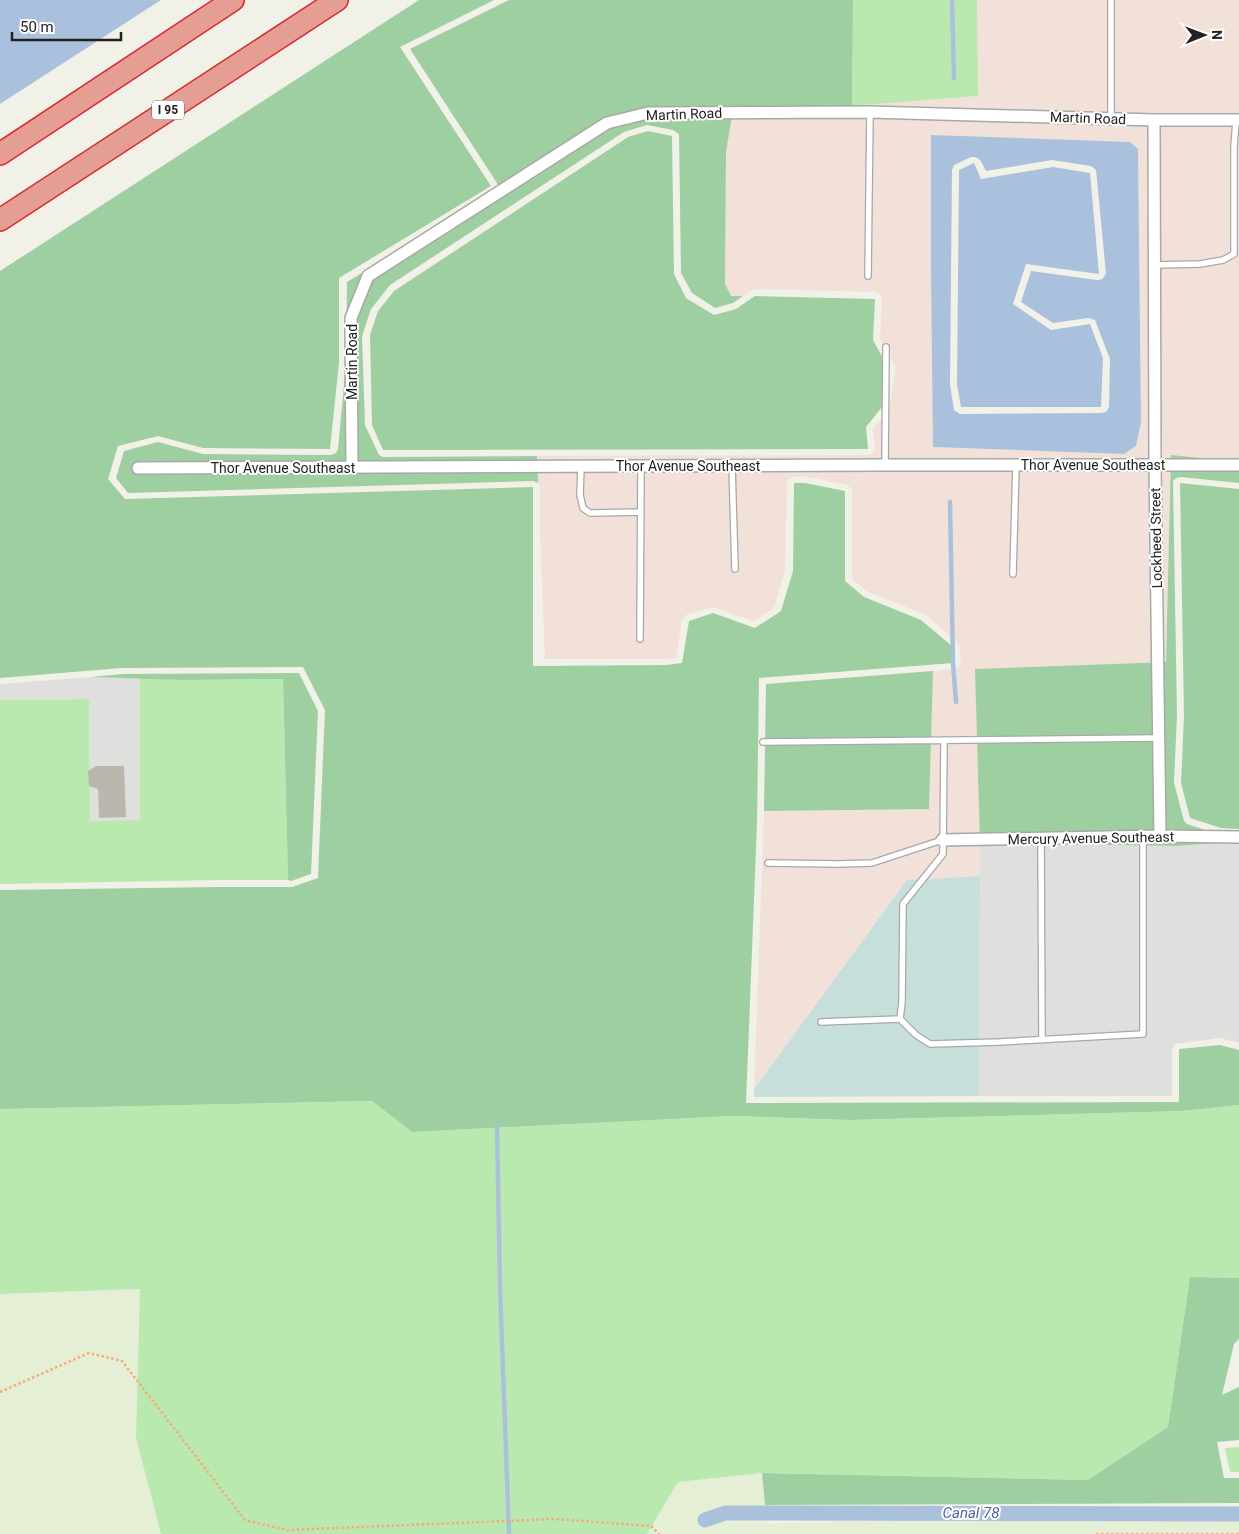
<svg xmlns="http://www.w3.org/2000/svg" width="1239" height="1534" font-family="Roboto,sans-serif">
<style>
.residential{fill:#dfdfde}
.commercial{fill:#f1e1d9;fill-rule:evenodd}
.farmland{fill:#e5efd5}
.grass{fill:#bae9b0}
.forest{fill:#9ecfa0}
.wetland{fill:#c6dfdb}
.water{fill:#aac1dd;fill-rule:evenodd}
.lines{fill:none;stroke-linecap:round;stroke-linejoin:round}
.stream{stroke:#aac1dd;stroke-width:4.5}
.canal{stroke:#aac1dd;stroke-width:15}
.building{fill:#bbb7ae}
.service-casing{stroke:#a8a8a8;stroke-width:8}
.minor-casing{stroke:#a8a8a8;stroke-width:14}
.motorway-casing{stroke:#d72d31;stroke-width:24}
.path{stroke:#f6ab74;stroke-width:2.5;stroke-dasharray:2.5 2.5;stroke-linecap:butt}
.service{stroke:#fff;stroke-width:5.5}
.minor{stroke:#fff;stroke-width:11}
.motorway{stroke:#e59e93;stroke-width:21}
.labels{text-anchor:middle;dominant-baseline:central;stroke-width:4;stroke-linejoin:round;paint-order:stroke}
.shield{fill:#fff;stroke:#646464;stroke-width:1}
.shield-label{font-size:12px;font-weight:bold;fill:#212121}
.street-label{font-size:14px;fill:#212121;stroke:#fff}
.water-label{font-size:15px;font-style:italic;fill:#4f60b0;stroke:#fff}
</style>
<rect width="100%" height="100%" fill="#f1f1e8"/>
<!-- residential -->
<path class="residential" d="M91,677L140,678V820L90,822L89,699L0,700V684Z
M1239,841V1043L1220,1038L1175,1044L1172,1049V1096H979L980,843L1177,846Z"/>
<!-- commercial -->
<path class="commercial" d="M977,0H1239V462L1171,456L1166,662L976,669L980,826V876L907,880L754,1089L764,811L929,808L933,671L954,669L959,666L961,662L959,644L926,615L868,592L852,579V489L847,485L805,476L792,477L787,481L785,570L774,608L754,621L713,607L686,615L682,620L676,658L667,659H545L540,532V488L538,483L537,456L868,455L872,454L875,448L873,429L889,409L896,367L880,339L882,299L881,295L875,292L756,289L751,291L743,296H731L725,284L726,152L733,110L852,106L977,96ZM932,135L1138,150L1141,422L1136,446L1124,454L934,447Z"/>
<!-- farmland -->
<path class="farmland" d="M140,1289L136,1438L161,1534H0V1294Z
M762,1473L768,1524L875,1520L1239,1517V1534H647L677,1482Z"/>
<!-- grass -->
<path class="grass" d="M853,0H977L978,96L852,106Z
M140,678L181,680L283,679L288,880H220L0,884V700L89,699L90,821L140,820Z
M372,1101L412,1132L733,1116L849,1120L1182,1111L1239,1105V1278L1190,1277L1168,1427L1088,1480L762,1473L678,1482L647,1534H161L136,1438L140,1289L0,1294V1109Z
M1239,1447V1472H1230L1225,1448Z"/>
<!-- forest -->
<path class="forest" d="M419,0H494L400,47L491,186L339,278V363L330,449L203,448L158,436L118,446L108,479L125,499L533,487V666L667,665L682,663L689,621L713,613L755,628L781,611L793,571L794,483H805L845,491V581L864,597L921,620L953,647V663L759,678L757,823L746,1103L1179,1102V1049L1220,1045L1239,1050V1105L1182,1111L849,1120L733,1116L412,1132L372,1101L0,1109V890L220,887H292L318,878L325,710L303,667L122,668L0,678V271Z
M509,0H853L852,106L733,110L726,152L725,284L731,296H743L733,303L715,308L692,293L681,273L679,134L673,130L647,125L624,132L390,285L371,309L362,336L365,425L379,455L383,457L537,456L538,483L533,481L128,493L116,478L124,451L158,442L203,454L331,455L336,453L338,449L346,363L347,282L495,192L498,187L497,183L410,49Z
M648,131L672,136L674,274L686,298L714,315L736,309L755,296L875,299L873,340L888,367L882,407L866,427L868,449L383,450L372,425L370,335L378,311L394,291L628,137Z
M1171,455L1239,462V483L1181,477L1176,478L1173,481L1177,715L1174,783L1184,821L1187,824L1239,841L1177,846L980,843L975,669L1166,662Z
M1180,483L1239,489V829L1221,828L1190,818L1181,783L1184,716Z
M933,671L929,809L764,811L766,684Z
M299,673L318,711L311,874L291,881L288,880L283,679L181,680L91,677L123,674Z
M1190,1277L1239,1278V1339L1234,1344L1222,1395L1239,1387V1440L1217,1442L1224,1478H1239V1503L765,1505L762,1473L1088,1480L1168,1427Z"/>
<!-- wetland -->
<path class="wetland" d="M980,876L979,1096L754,1097V1089L907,880Z"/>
<!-- water -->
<path class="water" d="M0,0H161L0,104Z
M931,135L1130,142L1138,149L1141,422L1136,446L1124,454L933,447L931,270ZM971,157C981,156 982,164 986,171L1052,160L1091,166L1096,170L1106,273C1104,278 1102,280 1097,280L1031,271L1021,302L1053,323L1088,318L1095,320L1110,359L1109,407L1106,412L1101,413L960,414L954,410L950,385L952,170L954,165Z
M974,163L981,179L1053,167L1090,173L1099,274L1026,264L1013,304L1051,330L1090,324L1103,358L1101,407H961L957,385L959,170Z"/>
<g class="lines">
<!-- stream -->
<path class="stream" d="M952,0L954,78
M950,502L953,663L956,702
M497,1127L500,1287L509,1534"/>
<!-- canal -->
<path class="canal" d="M705,1520L725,1513L1239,1514"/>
</g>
<!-- building -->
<path class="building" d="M96,766H124L126,817L99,818L98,789L89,786L88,771Z"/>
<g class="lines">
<!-- service casing -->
<g class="service-casing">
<path id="service" d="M1111,0V118
M1154,265L1200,264L1223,260L1234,254V147L1236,120
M868,276L870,112
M885,465L886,347
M581,466L580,495L583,508L590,513L641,512
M732,466L735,569
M1013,574L1016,465
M640,639L641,466
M763,742L1158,738
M1041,838L1042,1040
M768,863L839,864L872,863L942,840
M900,1019L916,1035L930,1044L999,1042L1143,1034V836
M821,1022L900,1019L902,1002L903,904L943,854L944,741"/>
</g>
<!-- minor casing -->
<g class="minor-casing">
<path id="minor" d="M1154,120L1155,466L1160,836
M352,467L351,318L368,276L607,123L648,113L870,112L1154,120H1239
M138,468L885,465H1239
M942,840L1160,836L1239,837"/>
</g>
<!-- motorway casing -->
<g class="motorway-casing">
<path id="motorway" d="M0,154L233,0
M0,220L337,0"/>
</g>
<!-- path -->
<path class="path" d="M0,1392L89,1353L122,1361L245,1520L287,1530L554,1519L651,1526L659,1534
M1096,1534H1239"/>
<!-- service -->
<use href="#service" class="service"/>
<!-- minor -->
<use href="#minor" class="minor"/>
<!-- motorway -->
<use href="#motorway" class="motorway"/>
</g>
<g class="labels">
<!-- shield labels -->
<rect class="shield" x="152" y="100.5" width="32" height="19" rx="4"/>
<g class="shield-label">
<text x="168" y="110">I 95</text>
</g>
<!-- street labels -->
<g class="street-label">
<text transform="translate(684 114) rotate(-2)">Martin Road</text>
<text transform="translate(1088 118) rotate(2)">Martin Road</text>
<text transform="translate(352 362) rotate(-90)">Martin Road</text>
<text x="1093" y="465">Thor Avenue Southeast</text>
<text x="688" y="466">Thor Avenue Southeast</text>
<text x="283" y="468">Thor Avenue Southeast</text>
<text transform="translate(1156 538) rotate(-91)">Lockheed Street</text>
<text transform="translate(1091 838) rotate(-1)">Mercury Avenue Southeast</text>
</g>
<!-- water labels -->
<g class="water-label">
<text x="971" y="1513">Canal 78</text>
</g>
</g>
<!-- north arrow -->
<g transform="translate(1204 35) rotate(89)" stroke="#ffffff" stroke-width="4" paint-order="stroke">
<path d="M0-4L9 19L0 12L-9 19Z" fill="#212121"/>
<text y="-8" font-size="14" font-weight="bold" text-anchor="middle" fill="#212121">N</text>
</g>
<!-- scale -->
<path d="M12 32v8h109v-8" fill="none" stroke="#212121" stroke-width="2.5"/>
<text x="20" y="32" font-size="15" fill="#212121" stroke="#ffffff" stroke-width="4" paint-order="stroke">50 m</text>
</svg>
